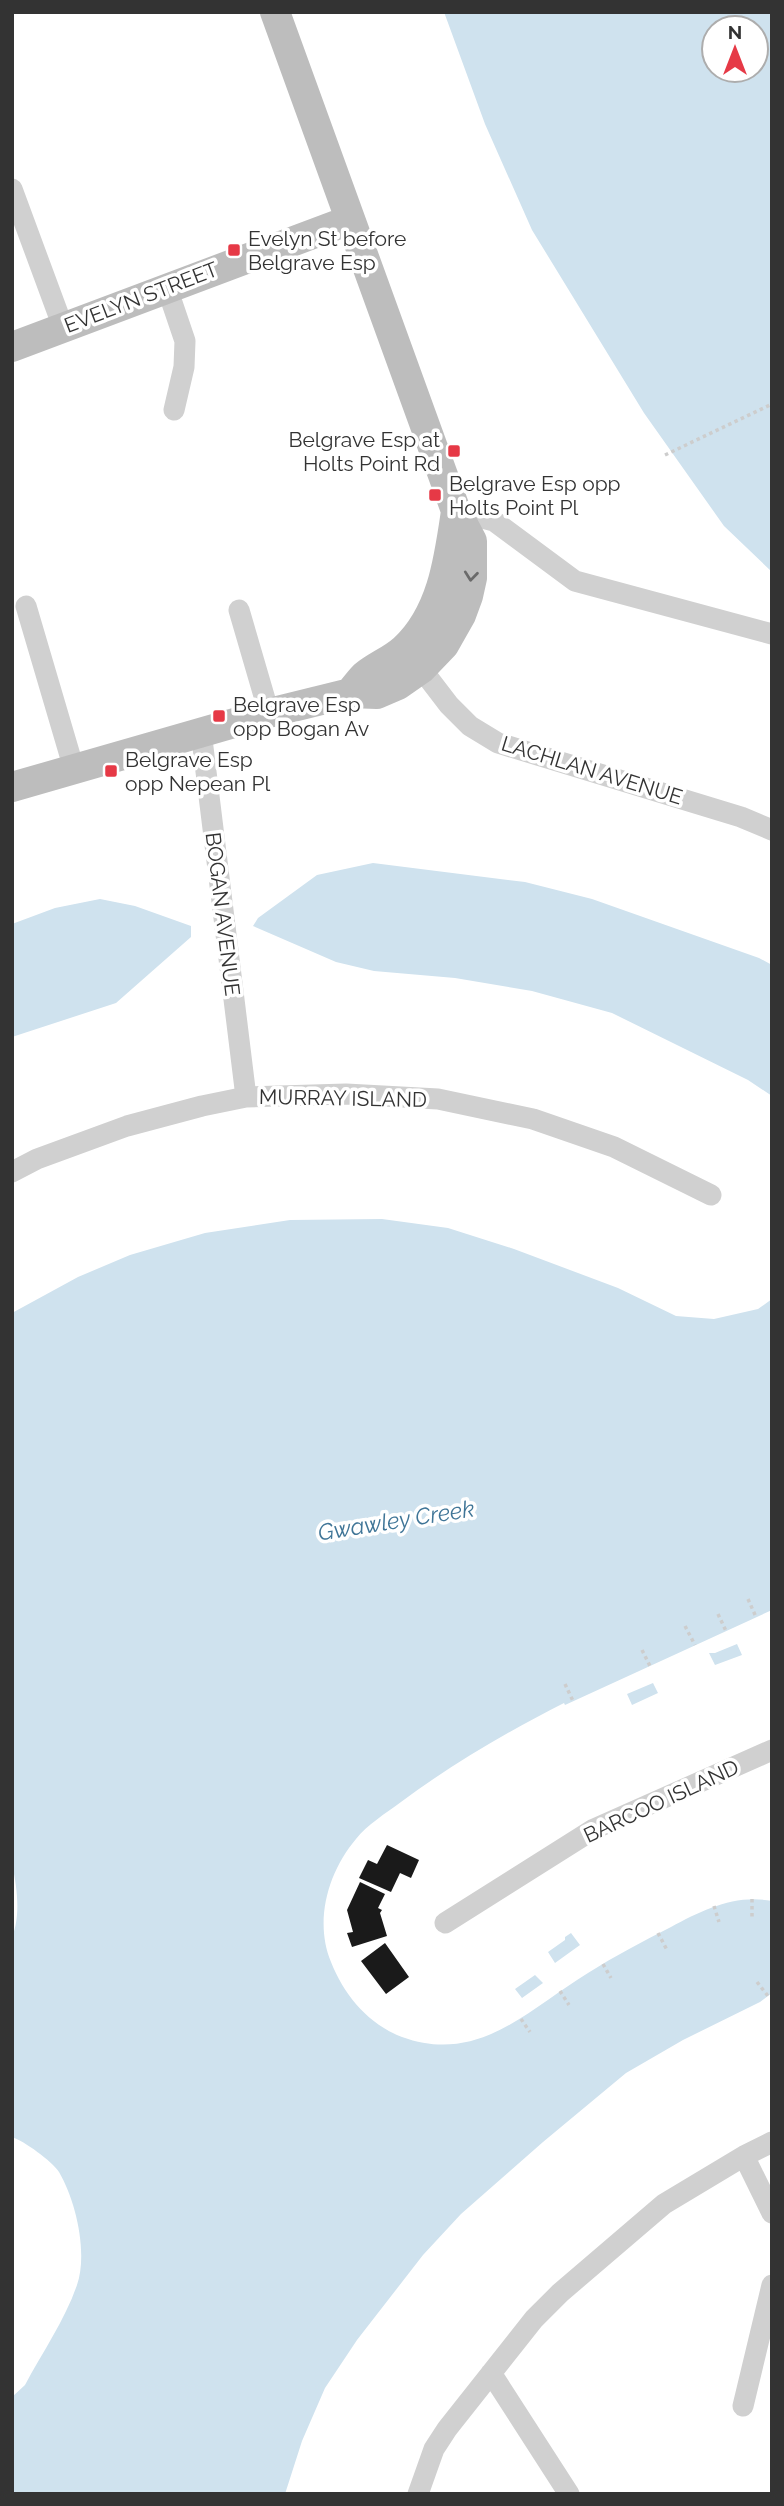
<svg xmlns="http://www.w3.org/2000/svg" width="784" height="2506" font-family="Raleway,sans-serif">
<style>
.water{fill:#cfe2ee;fill-rule:evenodd}
.building{fill:#1a1a1a}
.lines{fill:none;stroke-linecap:round;stroke-linejoin:round}
.path{stroke:#cdcdcd;stroke-width:3.5;stroke-dasharray:3.5 3.5;stroke-linecap:butt}
.street{stroke:#d0d0d0;stroke-width:21}
.secondary{stroke:#bdbdbd;stroke-width:30}
.oneway{stroke:#6a6a6a}
.poi-dot{fill:#e63946;stroke:#fff;stroke-width:2.5}
.labels{text-anchor:middle;dominant-baseline:central;stroke-width:7;stroke-linejoin:round;paint-order:stroke}
.poi-label{font-size:21px;fill:#333;stroke:#fff;text-anchor:start}
.street-label{font-size:21px;fill:#333;stroke:#fff}
.water-label{font-size:23px;font-style:italic;fill:#3f7597;stroke:#fff}
</style>
<rect width="100%" height="100%" fill="#fff"/>
<!-- water -->
<path class="water" d="M444,12H772V572L724,526L644,413L532,230L485,124ZM756,28V70H714V28Z
M373,863L525,882L592,899L759,958L772,965V1096L748,1080L612,1013L532,991L455,978L374,971L336,962L253,926L258,918L317,875Z
M100,899L135,906L191,926V937L116,1003L12,1037V924L55,908Z
M382,1219L448,1228L514,1249L618,1288L676,1316L714,1319L758,1309L772,1299V1610L565,1705L564,1703C507,1732 452,1764 401,1802C386,1813 367,1825 356,1839C328,1872 314,1921 331,1962C344,1995 368,2024 402,2037C479,2065 529,2009 588,1973C615,1956 643,1941 671,1927C703,1910 735,1894 772,1901V1993L760,2002L683,2040L626,2073L543,2142L461,2214L423,2255L357,2340L325,2388L302,2441L285,2494H12V2397L25,2385C42,2353 65,2320 77,2285C88,2253 76,2201 59,2172C52,2161 24,2141 12,2137V1937C21,1915 17,1887 12,1864V1313L78,1277L130,1255L205,1233L290,1220Z
M737,1644L742,1655L715,1665L709,1653H715Z
M653,1683L658,1693L632,1705L627,1694Z
M571,1933L580,1945L555,1963L548,1952L565,1940V1937Z
M535,1975L543,1983L522,1998L515,1989Z"/>
<!-- building -->
<path class="building" d="M387,1845L419,1860L411,1878L400,1873L391,1892L359,1878L368,1860L377,1864Z
M360,1882L385,1894L378,1908L382,1910L380,1913L387,1936L352,1947L347,1933L353,1932L347,1910Z
M385,1943L409,1977L386,1994L361,1961Z"/>
<g class="lines">
<!-- path -->
<path class="path" d="M665,455L772,404
M748,1599L756,1617
M718,1614L726,1631
M685,1626L695,1645
M642,1650L650,1666
M565,1684L573,1701
M752,1899V1917
M714,1906L719,1922
M658,1933L667,1950
M603,1964L611,1978
M757,1982L768,1996
M560,1991L569,2005
M521,2019L530,2032"/>
<!-- street -->
<path class="street" d="M12,189L63,327
M167,288L185,341L184,367L174,410
M456,511L494,521L575,581L772,634
M26,606L74,769
M239,610L269,713
M413,658L449,705L470,726L498,743L741,817L772,830
M201,731L246,1097
M12,1172L37,1159L127,1126L202,1106L246,1097L346,1094L438,1099L533,1119L614,1147L711,1195
M445,1923L594,1829L772,1750
M744,2156L772,2213
M491,2373L569,2494
M743,2406L772,2285
M418,2494L434,2449L447,2429L534,2319L560,2293L664,2204L744,2156L772,2142"/>
<!-- secondary -->
<path class="secondary" d="M12,347L350,220
M350,693C354,688 359,681 364,676C376,666 392,660 404,649C442,614 449,560 456,511
M12,787L269,713L350,693L377,694L398,685L421,669L444,645L461,615L468,596L472,578V541L456,511L275,12"/>
</g>
<!-- one-way arrows -->
<defs><path id="oneway-chevron" d="M-2-3.5L2.5 0L-2 3.5" fill="none" stroke-width="1.6" stroke-linecap="round" stroke-linejoin="round" transform="scale(1.75)"/></defs>
<use class="oneway" href="#oneway-chevron" transform="translate(471 576) rotate(96)"/>
<!-- markers -->
<g class="poi-dot">
<rect x="227" y="243" width="14" height="14" rx="3.5"/>
<rect x="447" y="444" width="14" height="14" rx="3.5"/>
<rect x="428" y="488" width="14" height="14" rx="3.5"/>
<rect x="212" y="709" width="14" height="14" rx="3.5"/>
<rect x="104" y="764" width="14" height="14" rx="3.5"/>
</g>
<g class="labels">
<!-- poi labels -->
<g class="poi-label">
<text x="248" y="238">Evelyn St before<tspan x="248" dy="24">Belgrave Esp</tspan></text>
<text x="440" y="439" text-anchor="end">Belgrave Esp at<tspan x="440" dy="24">Holts Point Rd</tspan></text>
<text x="449" y="483">Belgrave Esp opp<tspan x="449" dy="24">Holts Point Pl</tspan></text>
<text x="233" y="704">Belgrave Esp<tspan x="233" dy="24">opp Bogan Av</tspan></text>
<text x="125" y="759">Belgrave Esp<tspan x="125" dy="24">opp Nepean Pl</tspan></text>
</g>
<!-- street labels -->
<g class="street-label">
<text transform="translate(141 297) rotate(-21)">EVELYN STREET</text>
<text transform="translate(592 770) rotate(17)">LACHLAN AVENUE</text>
<text transform="translate(223 914) rotate(83)">BOGAN AVENUE</text>
<text transform="translate(343 1098) rotate(1)">MURRAY ISLAND</text>
<text transform="translate(661 1801) rotate(-25)">BARCOO ISLAND</text>
</g>
<!-- water labels -->
<g class="water-label">
<text transform="translate(396 1520) rotate(-9)">Gwawley Creek</text>
</g>
</g>
<!-- border -->
<rect width="784" height="2506" fill="none" stroke="#333333" stroke-width="28"/>
<!-- north arrow -->
<g transform="translate(735 49)"><circle r="33" fill="#ffffff" stroke="#adadad" stroke-width="2"/>
<path d="M0-5L12 26L0 18L-12 26Z" fill="#e63946"/>
<text y="-10" font-size="19" font-weight="bold" text-anchor="middle" fill="#333333">N</text>
</g>
</svg>
